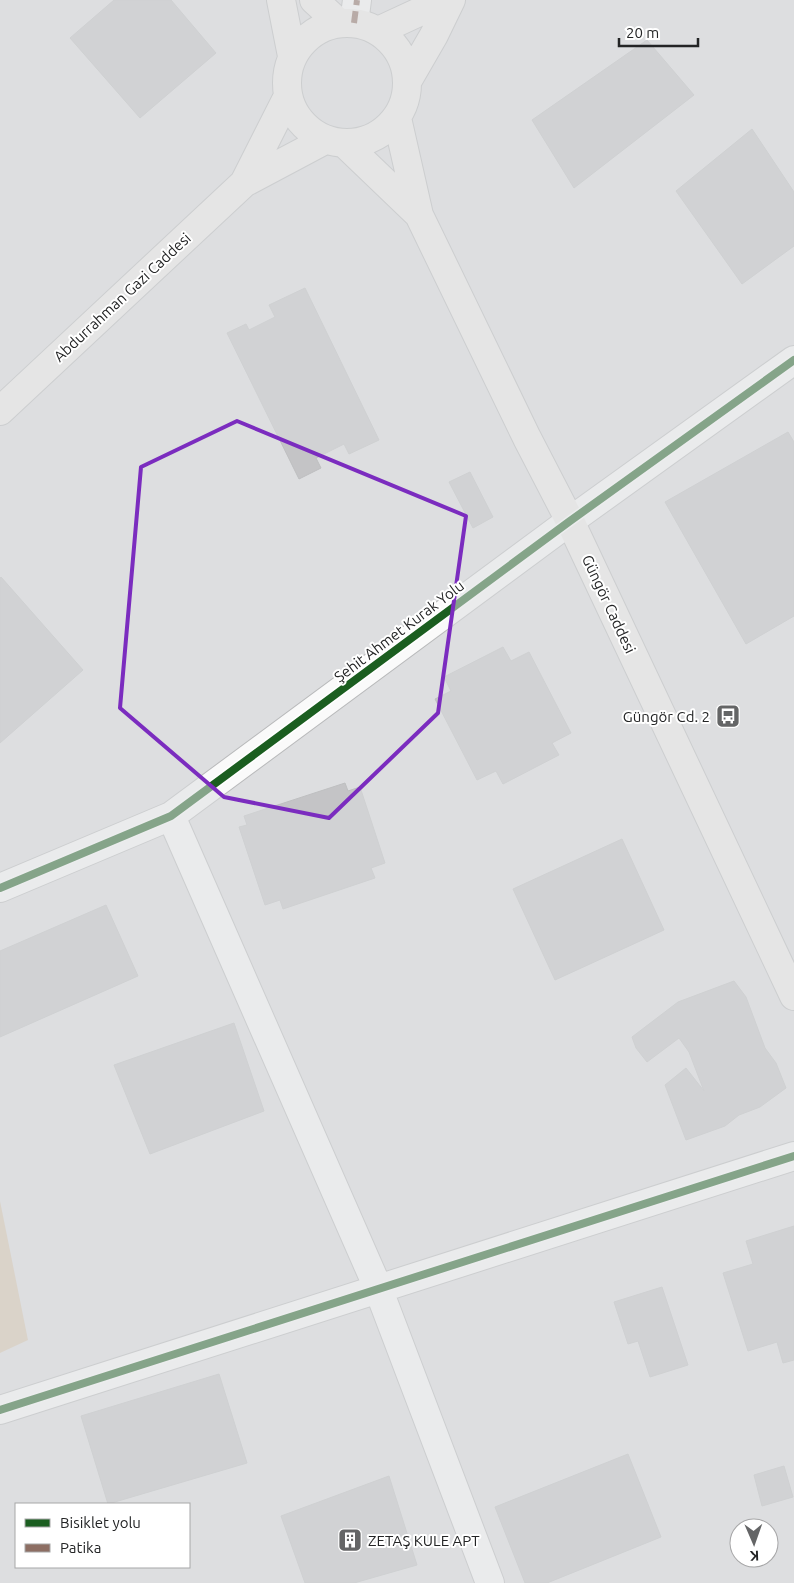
<svg xmlns="http://www.w3.org/2000/svg" width="794" height="1583" font-family="Ubuntu,sans-serif">
<style>
.green{fill:#d8c5ae}
.building{fill:#c4c4c6;stroke:#bebfc0}
.lines{fill:none;stroke-linecap:round;stroke-linejoin:round}
.street-casing{stroke:#b9babb;stroke-width:30}
.secondary-casing{stroke:#b9babb;stroke-width:30}
.street{stroke:#fafafa;stroke-width:28}
.secondary{stroke:#efedeb;stroke-width:28}
.quiet{stroke:#8d6e63;stroke-width:6;stroke-dasharray:12 6;stroke-linecap:butt}
.cycleway-casing{stroke:#fff;stroke-width:11}
.cycleway{stroke:#1b5e20;stroke-width:8}
.marked{fill:none;stroke:#7b2cbf;stroke-width:4;stroke-linejoin:round}
.labels{text-anchor:middle;dominant-baseline:central;stroke-width:4;stroke-linejoin:round;paint-order:stroke}
.street-label{font-size:15px;fill:#232425;stroke:#fff}
.poi-label{font-size:15px;fill:#232425;stroke:#fff;text-anchor:end}
</style>
<rect width="100%" height="100%" fill="#dddee0"/>
<!-- green -->
<path class="green" d="M0,1201L28,1340L0,1353Z"/>
<!-- building -->
<path class="building" d="M114,0H171L216,53L140,118L70,38Z
M647,40L694,95L574,188L532,120Z
M752,129L794,192V246L742,284L676,191Z
M305,288L379,440L349,454L344,444L316,458L321,468L299,479L227,333L246,324L249,330L275,317L269,305Z
M788,432L794,442V616L746,644L665,502Z
M470,472L493,517L473,528L449,482Z
M1,577L83,670L0,743V578Z
M503,647L511,661L529,652L571,733L552,743L559,755L503,784L496,771L477,780L435,699L451,691L444,677Z
M345,783L348,791L360,787L385,863L371,868L375,878L283,909L280,900L265,905L239,827L247,825L244,816Z
M622,839L664,930L555,980L513,889Z
M106,905L138,976L0,1037V951Z
M734,981L746,997L765,1048L776,1063L786,1088L760,1107L739,1115L725,1126L686,1140L665,1085L686,1068L704,1091L689,1052L679,1038L647,1062L636,1048L632,1037L678,1002Z
M234,1023L264,1111L150,1154L114,1065Z
M794,1226V1360L783,1363L777,1342L748,1351L723,1273L753,1264L746,1241Z
M662,1287L688,1365L650,1377L638,1341L628,1344L614,1302Z
M219,1374L247,1463L108,1504L81,1416Z
M628,1454L661,1537L547,1583H525L495,1507Z
M784,1466L793,1497L762,1506L754,1475Z
M389,1476L417,1565L354,1583H305L281,1516Z"/>
<g class="lines">
<!-- street casing -->
<g class="street-casing">
<path id="street" d="M354,23L357,0
M171,816L378,1288L490,1583
M0,888L171,816L570,521L794,360
M0,1410L794,1156"/>
</g>
<!-- secondary casing -->
<g class="secondary-casing">
<path id="secondary" d="M281,0L292,56
M314,0L339,23
M287 83a60 60 0 1 1 120 0a60 60 0 1 1-120 0Z
M378,31L445,0
M408,80L434,35L451,0
M397,118L419,215L527,438L570,521L794,996
M345,144L419,215
M244,183L288,96
M0,411L244,183L325,140"/>
</g>
<!-- street -->
<use href="#street" class="street"/>
<!-- secondary -->
<use href="#secondary" class="secondary"/>
<!-- quiet -->
<path class="quiet" d="M354,23L357,0"/>
<!-- cycleway casing -->
<g class="cycleway-casing">
<path id="cycleway" d="M0,888L171,816L570,521L794,360
M0,1410L794,1156"/>
</g>
<!-- cycleway -->
<use href="#cycleway" class="cycleway"/>
</g>
<!-- marked area -->
<path d="M0 0H794V1583H0ZM237,421L466,516L438,713L329,818L224,797L120,708L141,467Z" fill="#dddee0" fill-opacity=".55" fill-rule="evenodd"/>
<path class="marked" d="M237,421L466,516L438,713L329,818L224,797L120,708L141,467Z"/>
<!-- icons -->
<defs>
<g id="bus-square" transform="scale(1.25)"><rect x="-9" y="-9" width="18" height="18" rx="4" fill="#646566" stroke="#fff"/><path d="M-5-6H5V4H4V6H2V4H-2V6H-4V4H-5ZM-3.5-4V0h7V-4ZM-3.5 1.2v1.5H-2V1.2ZM2 1.2v1.5H3.5V1.2Z" fill="#fff"/></g>
<g id="building-square" transform="scale(1.25)"><rect x="-9" y="-9" width="18" height="18" rx="4" fill="#646566" stroke="#fff"/><path d="M-4-6H4V6H1V3H-1V6H-4ZM-2.5-4.3h1.7v1.8h-1.7ZM.8-4.3h1.7v1.8H.8ZM-2.5-1h1.7V.8h-1.7ZM.8-1h1.7V.8H.8Z" fill="#fff"/></g>
</defs>
<g fill-rule="evenodd">
<use href="#bus-square" x="728" y="716"/>
<use href="#building-square" x="350" y="1540"/>
</g>
<g class="labels">
<!-- street labels -->
<g class="street-label">
<text transform="translate(122 297) rotate(-43)">Abdurrahman Gazi Caddesi</text>
<text transform="translate(609 604) rotate(65)">Güngör Caddesi</text>
<text transform="translate(399 631) rotate(-37)">Şehit Ahmet Kurak Yolu</text>
</g>
<!-- poi labels -->
<g class="poi-label">
<text x="710" y="716">Güngör Cd. 2</text>
<text x="368" y="1540" text-anchor="start">ZETAŞ KULE APT</text>
</g>
</g>
<!-- legend -->
<rect x="15" y="1503" width="175" height="65" fill="#ffffff" stroke="#a7a7a8"/>
<rect x="25" y="1519" width="25" height="8" fill="#1b5e20" stroke="#a7a7a8"/>
<text x="60" y="1528" font-size="15" fill="#232425">Bisiklet yolu</text>
<rect x="25" y="1544" width="25" height="8" fill="#8d6e63" stroke="#a7a7a8"/>
<text x="60" y="1553" font-size="15" fill="#232425">Patika</text>
<!-- north arrow -->
<g transform="translate(754 1543) rotate(178)"><circle r="24" fill="#ffffff" stroke="#a7a7a8"/>
<path d="M0-4L9 19L0 12L-9 19Z" fill="#646566"/>
<text y="-8" font-size="14" font-weight="bold" text-anchor="middle" fill="#232425">K</text>
</g>
<!-- scale -->
<path d="M619 38v8h79v-8" fill="none" stroke="#232425" stroke-width="2.5"/>
<text x="626" y="38" font-size="15" fill="#232425" stroke="#ffffff" stroke-width="4" paint-order="stroke">20 m</text>
</svg>
